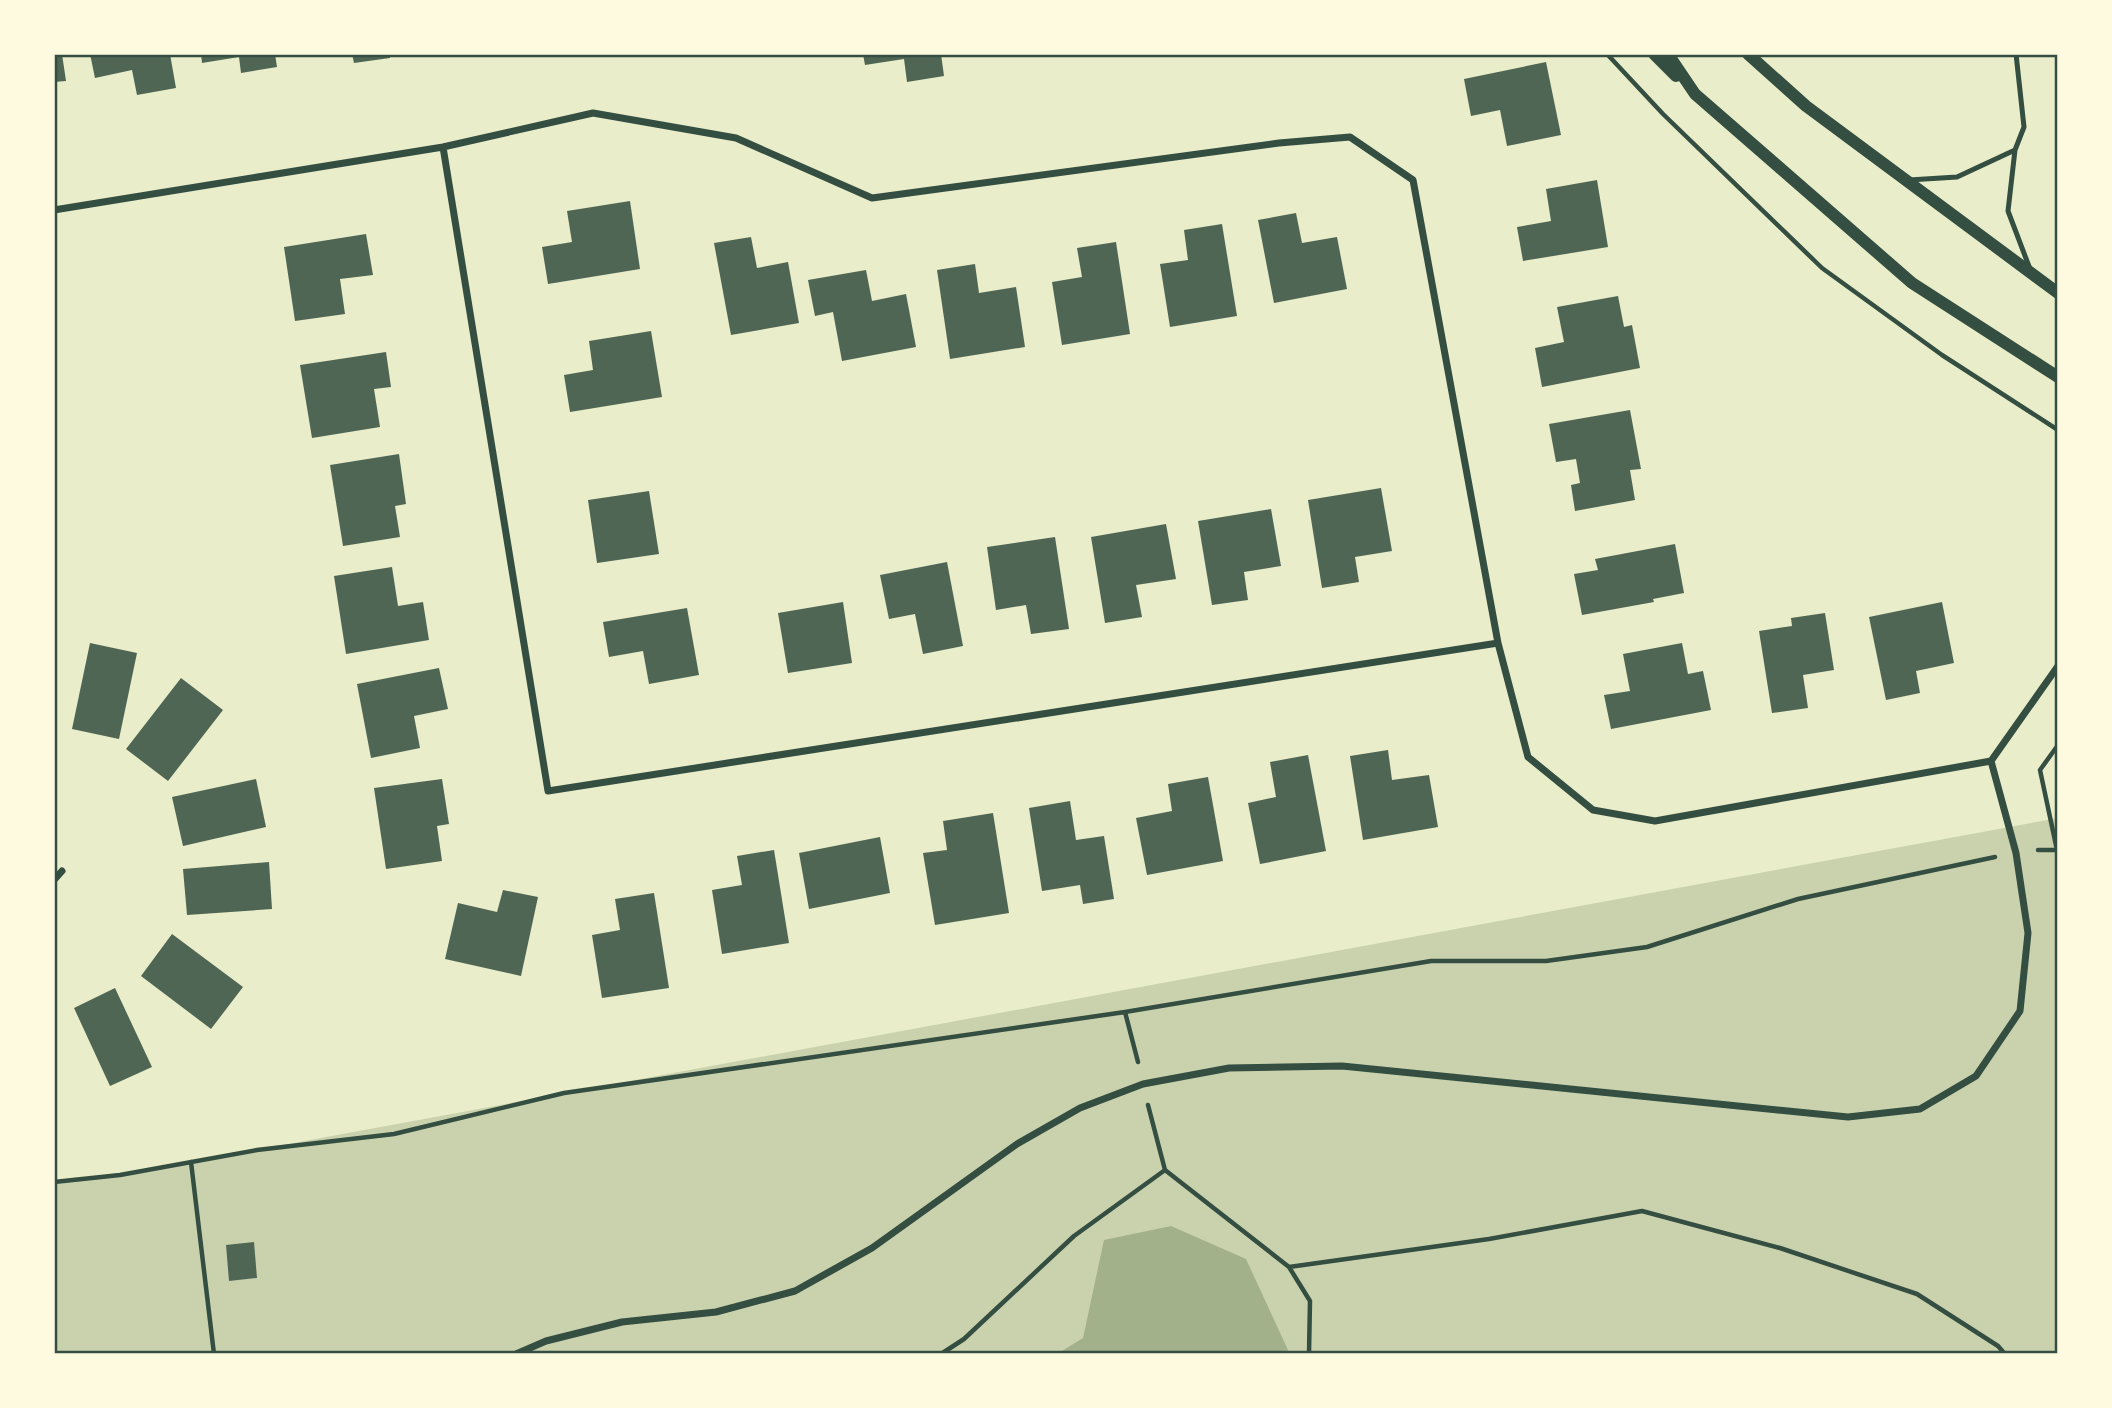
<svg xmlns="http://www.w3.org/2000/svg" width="2112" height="1408" font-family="'Roboto Serif',serif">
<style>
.green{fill:#cad2ad}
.water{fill:#a3b18a}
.building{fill:#4f6655}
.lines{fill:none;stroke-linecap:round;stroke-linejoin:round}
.path{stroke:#344e41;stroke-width:4.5}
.service{stroke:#344e41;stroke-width:5}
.minor{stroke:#344e41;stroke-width:7}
.tertiary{stroke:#344e41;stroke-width:12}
.neatline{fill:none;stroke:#344e41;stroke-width:2.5}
</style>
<rect width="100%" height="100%" fill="#e9edc9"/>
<!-- green -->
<path class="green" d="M2058,818V1354H54V1182L120,1175Z"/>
<!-- water -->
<path class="water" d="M1171,1226L1246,1259L1288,1350L1287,1354H1057L1083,1338L1104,1240Z"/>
<!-- building -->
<path class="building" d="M54,54H62L66,81L54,82Z
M90,54H170L176,88L137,95L132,70L95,78Z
M201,54H275L277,67L241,73L239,57L202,63Z
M352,54H390V58L354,63Z
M863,54H941L944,76L907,82L904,59L865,65Z
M1546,62L1561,135L1507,146L1500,110L1471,116L1464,79Z
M1597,180L1608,247L1523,261L1517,227L1551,221L1546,189Z
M630,201L640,269L548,284L542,247L572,242L567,211Z
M1296,213L1302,243L1337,237L1347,289L1274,303L1258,220Z
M1222,224L1237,316L1170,327L1160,264L1188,260L1184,230Z
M366,234L373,275L340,279L345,314L295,321L284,247Z
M751,237L757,268L788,262L799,323L731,335L714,243Z
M1116,242L1130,334L1062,345L1052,282L1082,277L1077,248Z
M975,264L979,293L1016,287L1025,347L950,359L937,270Z
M866,270L872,301L906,294L916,347L842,361L833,312L815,316L808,280Z
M1618,296L1624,327L1632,325L1640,368L1542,387L1535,348L1564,342L1557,307Z
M651,331L662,397L570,412L564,375L593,370L589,341Z
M386,352L391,387L374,389L380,427L312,438L300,365Z
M1630,410L1641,469L1630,470L1635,500L1575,511L1571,485L1580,483L1576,459L1556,462L1549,424Z
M399,454L406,504L395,506L400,537L343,546L330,465Z
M1381,488L1392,551L1355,557L1359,582L1322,588L1308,500Z
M649,491L659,554L597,563L588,500Z
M1271,509L1281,566L1244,572L1248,600L1212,605L1198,521Z
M1166,524L1176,579L1136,585L1142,617L1105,623L1091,537Z
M1055,537L1069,629L1031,634L1026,605L996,610L987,547Z
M1675,544L1684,593L1653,599L1654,602L1582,615L1574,574L1598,570L1595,559Z
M947,562L963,646L923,654L915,614L889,619L880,575Z
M392,567L398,606L423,602L429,640L346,654L334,576Z
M843,602L852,663L788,673L778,613Z
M1942,602L1954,663L1916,671L1920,693L1886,700L1869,617Z
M687,608L699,675L649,684L643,651L609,657L603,622Z
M1825,613L1834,670L1803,675L1808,708L1772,713L1759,631L1792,626L1791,618Z
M90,643L137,653L119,739L72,729Z
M1682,643L1688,674L1703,671L1711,710L1611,729L1604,695L1630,691L1623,654Z
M439,668L448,709L414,716L420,748L371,758L357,684Z
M181,678L223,710L168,781L126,749Z
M1388,750L1392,780L1429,775L1438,827L1363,840L1350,756Z
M1308,755L1326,851L1260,864L1248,803L1276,797L1270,762Z
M1208,777L1223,861L1147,875L1136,818L1172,811L1168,784Z
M256,779L266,827L183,846L172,797Z
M442,779L449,824L437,826L442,861L386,869L374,788Z
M1070,801L1076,840L1104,836L1114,899L1083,904L1080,885L1042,891L1029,808Z
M993,813L1009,913L935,925L923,853L947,850L943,821Z
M880,837L890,893L809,909L799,853Z
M774,850L789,943L722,954L712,890L742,885L737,856Z
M269,862L272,909L187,915L183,869Z
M503,890L538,897L521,976L445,959L458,903L497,912Z
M654,893L669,988L602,998L592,935L620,930L615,899Z
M172,934L243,987L211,1029L141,976Z
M115,988L152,1067L110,1086L74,1008Z
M254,1242L257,1278L229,1281L226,1245Z"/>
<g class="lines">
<!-- path -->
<path class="path" d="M1607,54L1663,114L1822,268L1942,355L2058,430
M2038,850H2058
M2057,850L2040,770L2058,745
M1125,1012L1138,1062
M1148,1105L1165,1170L1289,1267L1310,1301L1309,1354
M191,1162L214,1354
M54,1182L120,1175L257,1150L394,1134L564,1093L1125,1012L1431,961H1546L1647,947L1798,899L1995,857
M1289,1267L1489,1239L1642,1211L1780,1248L1917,1294L1998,1346L2005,1354
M941,1354L964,1339L1074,1236L1165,1170"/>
<!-- service -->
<path class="service" d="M2016,54L2024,127L2015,150L2008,211L2030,269
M1909,180L1957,177L2015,150"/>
<!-- minor -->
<path class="minor" d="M443,147L548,791L1498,643
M54,210L443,147L593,113L736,138L872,198L1279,143L1350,137L1413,180L1498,643L1528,757L1593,810L1655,821L1991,761L2058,666
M54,880L62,871
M516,1354L546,1341L622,1322L716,1312L795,1291L872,1248L1017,1144L1080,1108L1143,1084L1229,1068L1342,1066L1848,1117L1920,1109L1976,1076L2020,1011L2028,933L2016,853L1991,761"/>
<!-- tertiary -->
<path class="tertiary" d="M1654,54L1676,76
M1668,54L1695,94L1912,283L2058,377
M1748,54L1806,106L2058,293"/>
</g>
<!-- border -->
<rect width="2112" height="1408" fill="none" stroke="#fefae0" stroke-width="112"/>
<rect x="56" y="56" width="2000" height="1296" class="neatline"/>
</svg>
